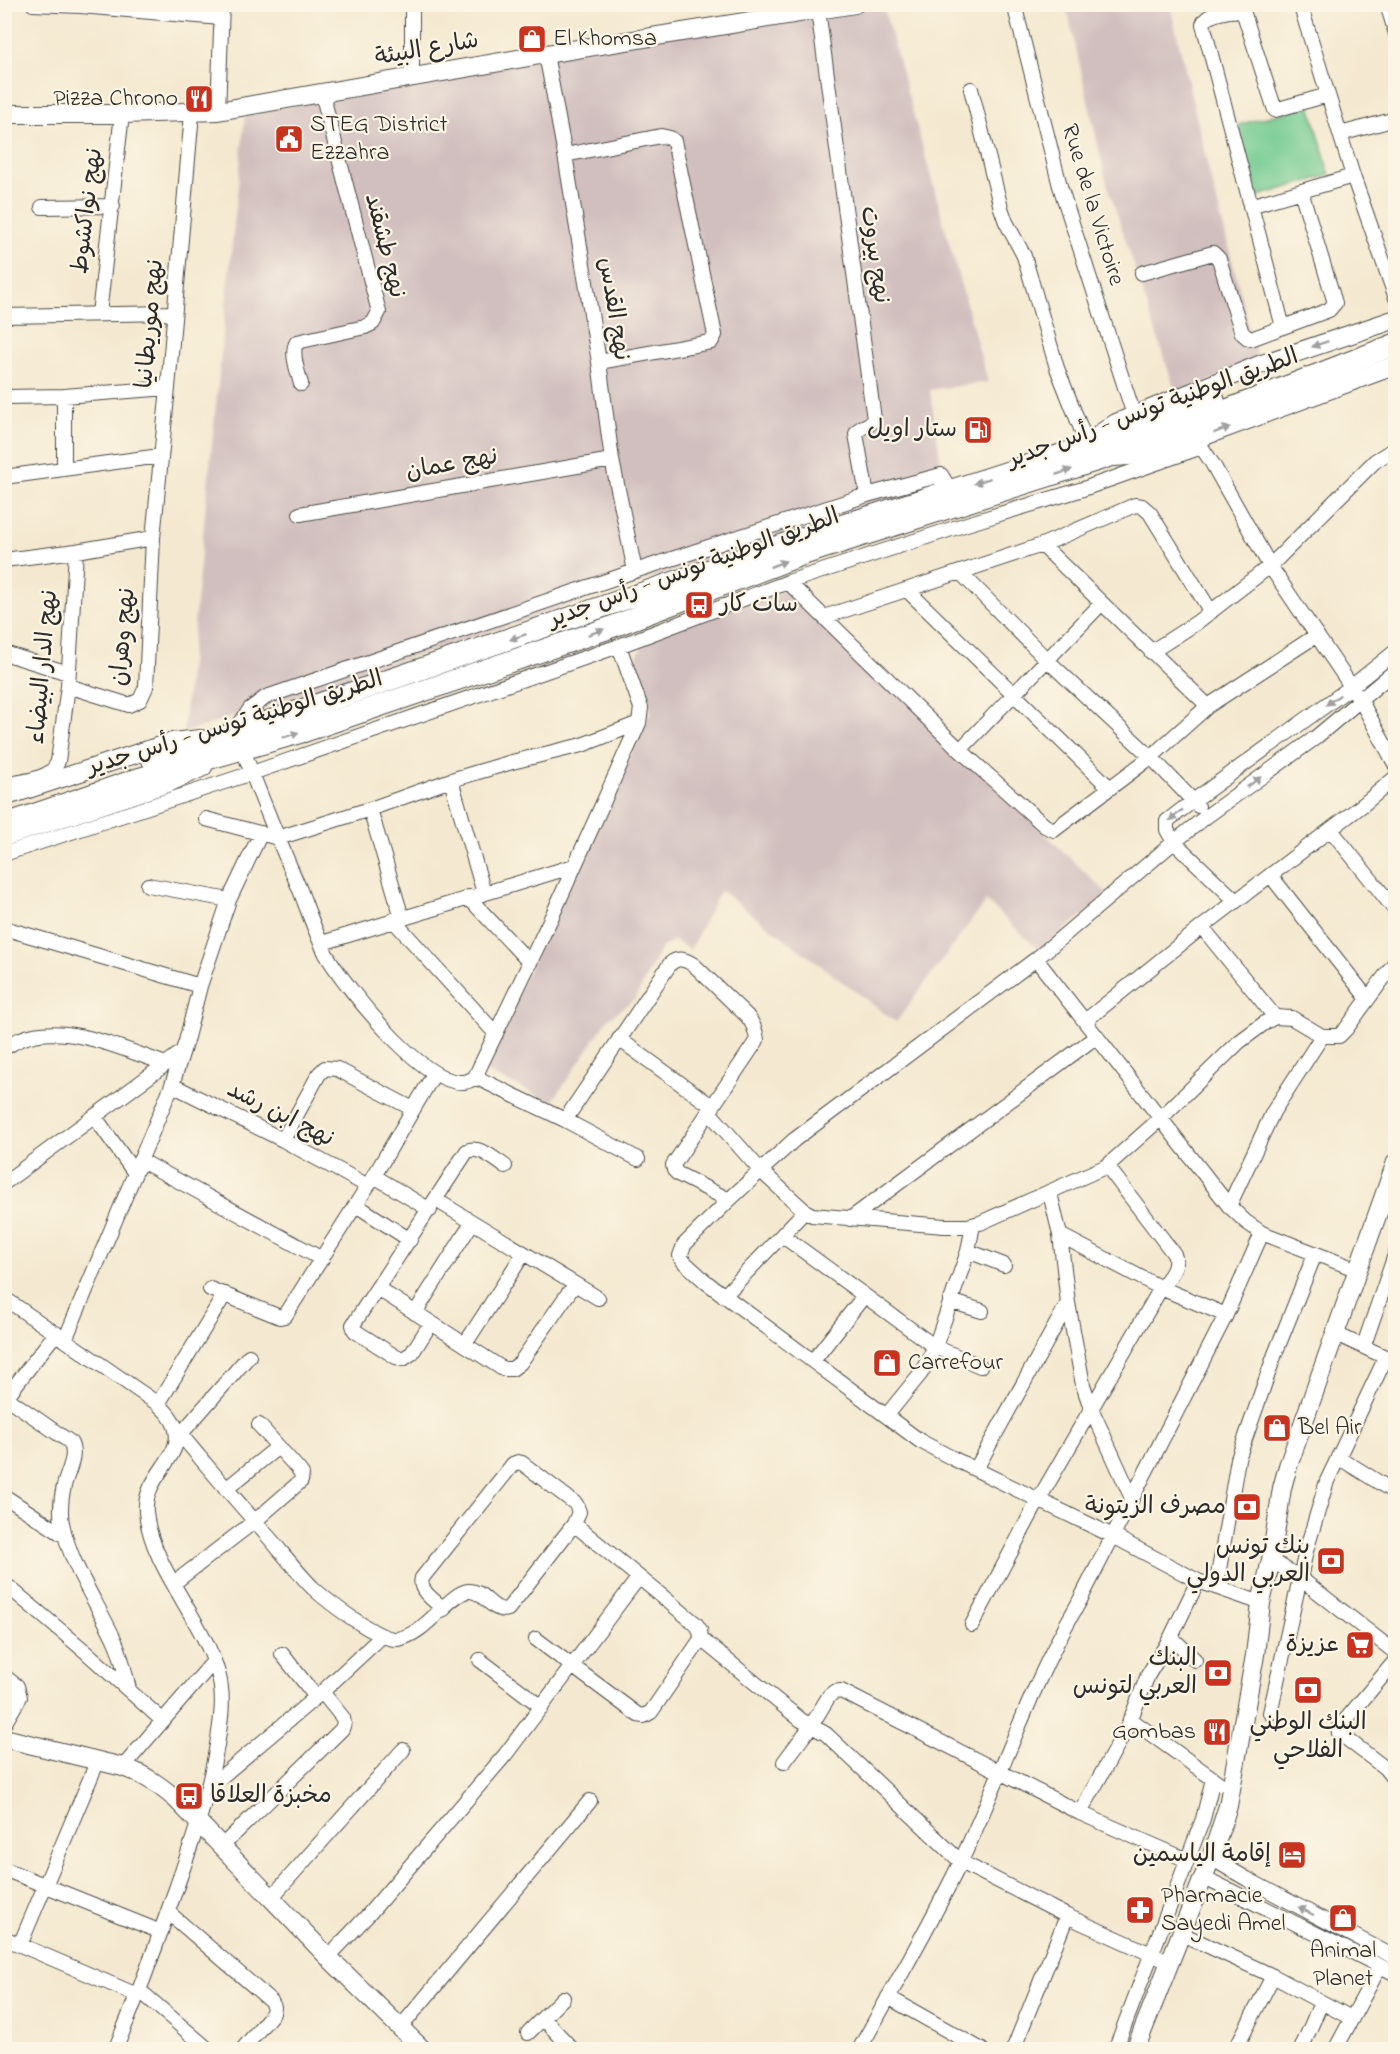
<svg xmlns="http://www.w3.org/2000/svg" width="1400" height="2054" font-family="'Indie Flower','Playpen Sans Arabic',sans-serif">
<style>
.industrial{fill:#d1bfbf}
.green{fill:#72ca90;stroke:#4e7a5e;stroke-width:1.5}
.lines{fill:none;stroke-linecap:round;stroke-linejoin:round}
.minor-casing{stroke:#494844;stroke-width:16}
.major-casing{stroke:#494844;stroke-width:20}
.highway-casing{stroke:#494844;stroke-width:23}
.minor{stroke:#fff;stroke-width:14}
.major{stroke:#fff;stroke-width:18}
.highway{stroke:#fff;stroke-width:21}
.oneway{fill:#a0a0a0}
.labels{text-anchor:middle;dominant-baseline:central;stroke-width:4.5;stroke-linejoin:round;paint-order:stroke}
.poi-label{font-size:24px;fill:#2b2b2b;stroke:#fcf5e5;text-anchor:end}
.street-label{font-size:24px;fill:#2b2b2b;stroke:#fcf5e5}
</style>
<rect width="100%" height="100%" fill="#fcf5e5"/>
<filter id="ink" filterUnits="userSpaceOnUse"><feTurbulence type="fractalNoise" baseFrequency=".0167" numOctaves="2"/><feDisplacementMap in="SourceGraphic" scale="12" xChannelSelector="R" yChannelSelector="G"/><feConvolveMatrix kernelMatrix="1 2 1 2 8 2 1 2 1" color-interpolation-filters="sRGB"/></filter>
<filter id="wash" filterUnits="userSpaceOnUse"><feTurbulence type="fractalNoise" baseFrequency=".008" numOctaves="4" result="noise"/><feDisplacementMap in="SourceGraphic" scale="24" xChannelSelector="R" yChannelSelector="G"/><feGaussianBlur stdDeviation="1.35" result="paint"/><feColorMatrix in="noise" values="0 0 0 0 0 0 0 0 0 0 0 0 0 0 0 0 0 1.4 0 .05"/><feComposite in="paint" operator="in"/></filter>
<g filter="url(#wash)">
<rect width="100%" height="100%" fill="#f4e9d0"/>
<!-- industrial -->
<path class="industrial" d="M824,4L883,5L988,382L930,390L944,482L183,733L245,115Z
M1066,5H1170L1209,171L1258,361L1176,394L1106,180Z
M788,589L1109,895L1039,950L986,901L896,1022L720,890L690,950L674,940L661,948L635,999L609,1018L552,1102L481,1070L651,711L636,659L646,636Z"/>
<!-- green -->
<path class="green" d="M1310,105L1330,175L1255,197L1235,126Z"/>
</g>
<g filter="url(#ink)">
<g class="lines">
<!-- minor casing -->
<g class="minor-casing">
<path id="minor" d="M33,4L81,6L221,18
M1014,4L1060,186L1134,415
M1300,4L1353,176L1396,298
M1387,4L1396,34
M818,10L874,419C871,427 859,425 856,434L867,495
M546,54L565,155L599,362L612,460L635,571
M412,77V4
M971,89L1001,208L1006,222L1024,256L1057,368L1087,444
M218,111L222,4
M1340,134L1396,119
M565,155L661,136L670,138L674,141L715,335L711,342L599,362
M1301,191L1335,303L1329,310L1283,327L1203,24C1207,13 1225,12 1236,10L1244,14L1275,110L1328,95
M1250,206L1353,176
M42,207L113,206
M1142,273L1213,253L1219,259L1242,333L1248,338L1251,339L1283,327
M99,314L122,114
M4,316L173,313
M301,384C298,372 290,352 297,342L365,327L373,323L379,312L322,93
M64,396V468
M4,397L64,396L168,388
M1197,440L1212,463L1270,566L1361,701L1396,766
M4,477L160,456
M300,514L612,460
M1042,545L1208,706
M4,560L76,551L153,538
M960,572L1046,659L1151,757L1198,806
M788,582L960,750L1045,826L1054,830L1151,757L1208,706L1317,635
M907,590L1110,788
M824,617L1042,545L1135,505L1142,506L1150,513L1211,612
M1396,651L1351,687L1193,801L1167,821V830L1174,842L1207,816L1315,738L1396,670
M1151,652L1196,623L1270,566L1375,461L1396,448
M4,653L68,673
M68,686L129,705L140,700L146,687L153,538L168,388L192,113
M233,734L250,709L266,697L635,571L867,495L941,475L951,491
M243,750C261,797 280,844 300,890C308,911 316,934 326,954C342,982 439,1109 475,1077L565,1120L638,1159
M960,750L1101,604
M451,780L484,893
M4,785C21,781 53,780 58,761L68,686L76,551
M370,809L402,918
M206,819L278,838L370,809L451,780L512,762L582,745L639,723
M1331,830L1396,911
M4,854L252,773L619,646L788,582L970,523L1083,489L1202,447
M1271,876L1368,999
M148,885L229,900
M468,897L530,963
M1236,901L1174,842L1036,959L794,1140L729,1200L684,1245L680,1256L684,1262L706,1282L920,1441L954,1459L1113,1536L1198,1581L1261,1603
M393,920L496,1034
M1202,927L1275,1017
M4,928L200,986
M322,943L574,866
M1036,959L1229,1206L1246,1222L1262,1233L1358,1270
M1085,1021L1202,927L1364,804L1396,777
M1322,1036H1339L1346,1029L1396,961
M619,1039L713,1107
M4,1048C10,1045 15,1041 21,1039C64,1021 125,1050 166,1064
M475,1077L553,914L639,723L641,708L619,646
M172,1085L283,1140L368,1186
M709,1112L761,1171L805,1211L812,1215L944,1226H967L980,1223L1107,1166L1161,1118L1239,1042L1266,1022L1275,1017L1292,1018L1322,1036L1273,1112L1229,1206
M95,1117L134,1172
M565,1120L670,964C678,956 686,960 694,965L747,1016C753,1023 756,1030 757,1040L673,1165L674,1170L678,1174L729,1200
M283,1140L319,1074L325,1068L337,1069L413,1109
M140,1160L322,1259
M374,1176L430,1210
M4,1183L182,1052
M1050,1193L1060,1235L1068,1303L1083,1385L1091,1408L1131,1496
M436,1200L598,1298
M356,1205L410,1240
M850,1219L1097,1036
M1060,1235L1161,1288L1226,1315
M783,1236L935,1347L980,1366
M968,1251L1004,1265
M377,1288L503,1369H512L520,1363L574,1285
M210,1289L280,1317L285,1316L374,1176L434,1074
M724,1296L805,1211
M4,1298L158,1404C208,1448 142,1468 146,1512C151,1567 203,1619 218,1673C225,1696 221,1721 217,1745C207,1804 187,1857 167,1914C151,1960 134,2005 115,2050
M950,1301L982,1311
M415,1313L472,1223
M431,1323L412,1353L403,1359L396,1357L355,1331L353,1325L467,1151C480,1145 495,1160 505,1166
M1336,1334L1396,1362
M65,1340L172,1085L186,1041L200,986L229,900L261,833
M465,1344L524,1253
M1364,1345L1396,1252
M813,1361L864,1296
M4,1396L70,1442C78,1456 67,1472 64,1486C61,1498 60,1511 62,1523C71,1567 96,1600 115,1641C122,1656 125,1673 129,1689
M4,1400L56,1333
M158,1404L225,1294
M887,1415L921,1373L935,1347L968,1251L973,1225
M176,1429C205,1464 235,1499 265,1533C281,1551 296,1571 313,1588C327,1601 379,1641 397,1639C426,1635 448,1594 468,1591C484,1589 492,1614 508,1609L574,1524L579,1512L576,1504L522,1463L518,1462L513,1464L422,1578C418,1591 435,1601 444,1609
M180,1435L249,1356
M1338,1457L1396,1493
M976,1469L1068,1303
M226,1489L278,1447
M4,1496L65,1536
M1271,1560L1300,1578L1396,1653
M4,1583L86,1652L162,1720
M174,1583L255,1521L301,1481L302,1474L299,1470L259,1425
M1216,1587L1238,1459L1275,1354L1315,1254
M972,1625L1039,1499L1161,1288C1169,1277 1179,1268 1174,1254L1107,1166
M536,1639L638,1715L644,1716L651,1712L701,1639L700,1630L696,1624L574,1524
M701,1639L801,1720L826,1734L961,1862L1067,1916L1171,1963
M282,1654L316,1697
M480,1660L542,1707
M1195,1660L1171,1637L1198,1581
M1396,1660L1338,1729L1339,1733L1385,1768L1396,1782
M4,1676L17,1686L20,1697L4,1724
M1270,1713L1306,1551L1327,1481L1386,1357
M1130,1719L1219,1783
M784,1762L811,1726L829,1696L834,1692L841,1691L1080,1813L1187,1860
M123,1767L214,1661
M208,1788L322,1692L381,1637
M1080,1813L1128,1726L1148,1675L1171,1637
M222,1846L342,1729L344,1723L343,1718L322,1692
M1211,1858L1247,1879L1396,1958
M4,1869L161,1932
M1203,1877L1396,1974
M271,1898L403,1750
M168,1912L271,2001L274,2007L273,2013L242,2050
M1182,1934L1273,1976L1351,2018
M4,1938L137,1995
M20,1945L98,1760
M328,1957L369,1914L505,1755L639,1577
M139,1990L209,2050
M888,1997L982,2050
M543,2018L573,2050
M400,2028L590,1801
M528,2033L563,1998
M1302,2047L1321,2003
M859,2050C893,1988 931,1924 961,1861C1002,1776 1030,1685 1078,1604L1226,1315L1262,1233
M1013,2050L1067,1916
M1115,2050L1203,1819L1213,1779
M1235,2050L1273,1976
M1335,2050L1380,1966"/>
</g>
<!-- major casing -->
<g class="major-casing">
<path id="major" d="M4,114H122L218,111L546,54L855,4
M1096,440L1101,433L1116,423L1259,365L1396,319
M1115,457L1141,455L1196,439L1396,365
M4,797L172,742L201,739
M4,837L168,783L203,767
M4,1738L123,1767C144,1774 159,1785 176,1799L328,1957L423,2050
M1135,2050L1211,1858L1228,1806L1255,1655L1261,1603L1271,1560L1282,1488L1288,1466L1396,1162"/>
</g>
<!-- highway casing -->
<g class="highway-casing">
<path id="highway" d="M153,761L797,540L1067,453L1214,400
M4,825L141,778L302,732L606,629L804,554L1104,458L1396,344"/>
</g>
<!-- minor -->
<use href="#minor" class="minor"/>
<!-- major -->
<use href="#major" class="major"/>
<!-- highway -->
<use href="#highway" class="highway"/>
</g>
<!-- one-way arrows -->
<defs><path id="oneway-solid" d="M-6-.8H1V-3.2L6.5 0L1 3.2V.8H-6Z" transform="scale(1.5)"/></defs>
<g class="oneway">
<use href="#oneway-solid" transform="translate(1320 344) rotate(161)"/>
<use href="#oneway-solid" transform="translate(1222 430) rotate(-20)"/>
<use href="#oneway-solid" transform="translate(1064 472) rotate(-19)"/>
<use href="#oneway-solid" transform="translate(982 481) rotate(162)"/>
<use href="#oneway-solid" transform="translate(778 564) rotate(-21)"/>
<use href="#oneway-solid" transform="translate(596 632) rotate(-19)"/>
<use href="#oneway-solid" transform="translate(518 637) rotate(161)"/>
<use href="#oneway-solid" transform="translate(1333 700) rotate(144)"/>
<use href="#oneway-solid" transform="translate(291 735) rotate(-17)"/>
<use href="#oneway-solid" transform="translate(1254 782) rotate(-36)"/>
<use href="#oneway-solid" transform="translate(1176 815) rotate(141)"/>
<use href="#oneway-solid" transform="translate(1306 1911) rotate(-152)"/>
</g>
</g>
<!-- icons -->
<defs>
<g id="shop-square" transform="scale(1.5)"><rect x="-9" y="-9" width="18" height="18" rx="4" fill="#c8321e" stroke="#fcf5e5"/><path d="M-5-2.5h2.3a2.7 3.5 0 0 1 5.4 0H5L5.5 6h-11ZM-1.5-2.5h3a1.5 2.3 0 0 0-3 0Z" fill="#fff"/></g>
<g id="restaurant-square" transform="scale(1.5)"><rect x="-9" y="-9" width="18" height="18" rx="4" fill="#c8321e" stroke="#fcf5e5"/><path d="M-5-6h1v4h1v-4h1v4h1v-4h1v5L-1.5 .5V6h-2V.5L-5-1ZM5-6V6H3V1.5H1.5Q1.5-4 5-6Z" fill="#fff"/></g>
<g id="civic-square" transform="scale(1.5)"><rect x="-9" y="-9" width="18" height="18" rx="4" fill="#c8321e" stroke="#fcf5e5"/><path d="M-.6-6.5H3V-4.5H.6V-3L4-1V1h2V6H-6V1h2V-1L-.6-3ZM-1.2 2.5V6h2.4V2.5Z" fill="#fff"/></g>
<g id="fuel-square" transform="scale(1.5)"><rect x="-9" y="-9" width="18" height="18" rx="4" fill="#c8321e" stroke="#fcf5e5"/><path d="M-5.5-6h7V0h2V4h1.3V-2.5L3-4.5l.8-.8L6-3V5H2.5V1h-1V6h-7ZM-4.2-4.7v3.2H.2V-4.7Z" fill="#fff"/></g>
<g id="bus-square" transform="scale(1.5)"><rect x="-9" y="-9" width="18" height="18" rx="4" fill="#c8321e" stroke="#fcf5e5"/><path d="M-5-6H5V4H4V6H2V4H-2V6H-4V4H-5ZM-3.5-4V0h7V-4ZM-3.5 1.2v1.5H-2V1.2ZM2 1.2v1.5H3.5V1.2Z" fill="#fff"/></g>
<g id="bank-square" transform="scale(1.5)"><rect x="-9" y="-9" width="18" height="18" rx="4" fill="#c8321e" stroke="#fcf5e5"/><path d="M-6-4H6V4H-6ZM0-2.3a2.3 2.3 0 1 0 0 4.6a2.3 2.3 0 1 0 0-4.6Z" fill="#fff"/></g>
<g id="supermarket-square" transform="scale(1.5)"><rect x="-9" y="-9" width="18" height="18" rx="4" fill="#c8321e" stroke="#fcf5e5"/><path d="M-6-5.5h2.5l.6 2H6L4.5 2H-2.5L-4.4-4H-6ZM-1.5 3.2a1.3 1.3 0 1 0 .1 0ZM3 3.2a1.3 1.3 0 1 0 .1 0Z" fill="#fff"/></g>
<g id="hotel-square" transform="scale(1.5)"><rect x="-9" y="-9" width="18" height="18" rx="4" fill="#c8321e" stroke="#fcf5e5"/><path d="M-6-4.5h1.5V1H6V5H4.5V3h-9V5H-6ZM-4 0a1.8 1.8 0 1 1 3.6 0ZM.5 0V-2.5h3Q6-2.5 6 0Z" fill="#fff"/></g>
<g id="pharmacy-square" transform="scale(1.5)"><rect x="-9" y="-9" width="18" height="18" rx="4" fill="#c8321e" stroke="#fcf5e5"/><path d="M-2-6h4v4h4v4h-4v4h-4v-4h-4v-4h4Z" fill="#fff"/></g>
</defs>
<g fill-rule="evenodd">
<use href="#shop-square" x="532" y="39"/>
<use href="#restaurant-square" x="199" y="99"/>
<use href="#civic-square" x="289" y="139"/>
<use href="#fuel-square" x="978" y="430"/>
<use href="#bus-square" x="699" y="605"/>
<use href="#shop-square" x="887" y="1363"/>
<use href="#shop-square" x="1277" y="1428"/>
<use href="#bank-square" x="1247" y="1507"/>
<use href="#bank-square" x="1331" y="1561"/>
<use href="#supermarket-square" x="1360" y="1645"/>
<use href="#bank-square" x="1218" y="1673"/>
<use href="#bank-square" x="1308" y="1690"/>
<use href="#restaurant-square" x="1217" y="1732"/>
<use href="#bus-square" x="189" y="1796"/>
<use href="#hotel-square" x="1292" y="1855"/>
<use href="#pharmacy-square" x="1140" y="1910"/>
<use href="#shop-square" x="1343" y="1918"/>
</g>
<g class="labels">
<!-- poi labels -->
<g class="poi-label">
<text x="553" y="39" text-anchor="start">El Khomsa</text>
<text x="178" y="99">Pizza Chrono</text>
<text x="310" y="125" text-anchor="start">STEG District<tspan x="310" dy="28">Ezzahra</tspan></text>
<text x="957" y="430">ستار اويل</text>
<text x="720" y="605" text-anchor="start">سات كار</text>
<text x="908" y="1363" text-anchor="start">Carrefour</text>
<text x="1298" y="1428" text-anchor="start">Bel Air</text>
<text x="1226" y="1507">مصرف الزيتونة</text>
<text x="1310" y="1547">بنك تونس<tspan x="1310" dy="28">العربي الدولي</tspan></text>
<text x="1339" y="1645">عزيزة</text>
<text x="1197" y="1659">البنك<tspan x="1197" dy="28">العربي لتونس</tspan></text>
<text x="1308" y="1723" text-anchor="middle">البنك الوطني<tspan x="1308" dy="28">الفلاحي</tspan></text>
<text x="1196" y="1732">Gombas</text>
<text x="210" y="1796" text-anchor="start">مخبزة العلاقا</text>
<text x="1271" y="1855">إقامة الياسمين</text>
<text x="1161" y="1896" text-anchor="start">Pharmacie<tspan x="1161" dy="28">Sayedi Amel</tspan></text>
<text x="1343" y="1951" text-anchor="middle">Animal<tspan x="1343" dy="28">Planet</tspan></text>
</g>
<!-- street labels -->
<g class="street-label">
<text transform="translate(427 50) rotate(-10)">شارع البيئة</text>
<text transform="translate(1092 205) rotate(73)">Rue de la Victoire</text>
<text transform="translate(88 211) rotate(-83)">نهج نواكشوط</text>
<text transform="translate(384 246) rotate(76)">نهج طشقند</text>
<text transform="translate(874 255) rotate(82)">نهج بيروت</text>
<text transform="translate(613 309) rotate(81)">نهج القدس</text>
<text transform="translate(151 324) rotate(-85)">نهج موريطانيا</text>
<text transform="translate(1153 409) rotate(-20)">الطريق الوطنية تونس - رأس جدير</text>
<text transform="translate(452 465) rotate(-10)">نهج عمان</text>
<text transform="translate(694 569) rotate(-20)">الطريق الوطنية تونس - رأس جدير</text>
<text transform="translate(124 637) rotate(-85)">نهج وهران</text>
<text transform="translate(44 667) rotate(-85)">نهج الدار البيضاء</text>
<text transform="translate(235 724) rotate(-17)">الطريق الوطنية تونس - رأس جدير</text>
<text transform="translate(280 1115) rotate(27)">نهج ابن رشد</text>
</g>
</g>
<!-- margin -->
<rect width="1400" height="2054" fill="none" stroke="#fcf5e5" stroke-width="24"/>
</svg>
